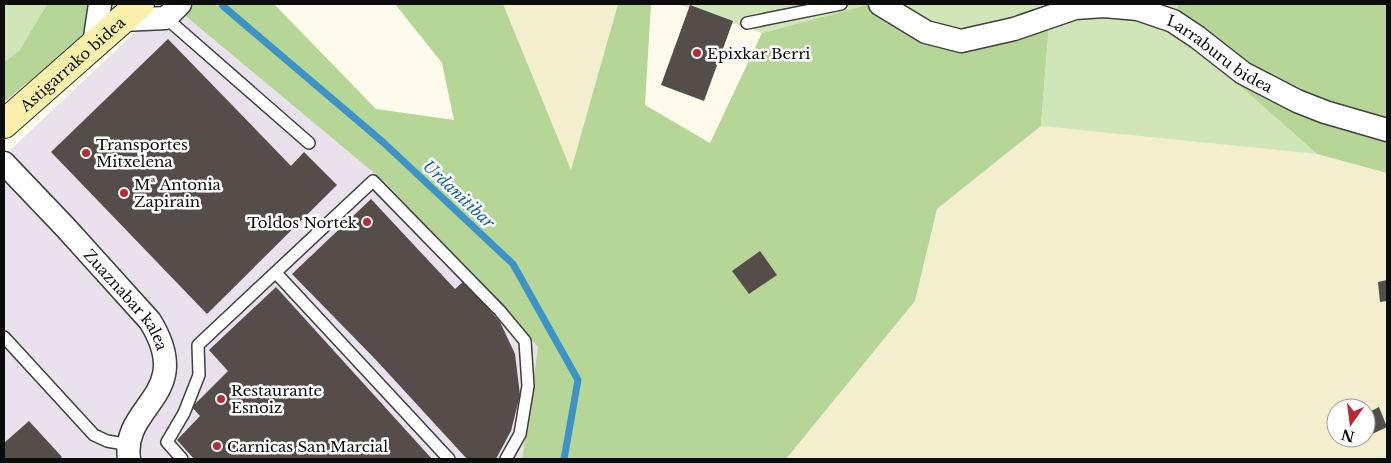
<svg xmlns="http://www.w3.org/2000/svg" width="1391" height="463" font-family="'Libre Baskerville',serif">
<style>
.industrial{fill:#e9e1eb}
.farmland{fill:#f2eece;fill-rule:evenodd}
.green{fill:#d1e6b8}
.forest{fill:#b6d698}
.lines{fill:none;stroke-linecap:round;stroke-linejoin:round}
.stream{stroke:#3e93c6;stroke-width:7}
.building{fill:#544d49}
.service-casing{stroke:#3f3f3f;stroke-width:14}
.minor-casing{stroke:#3f3f3f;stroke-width:25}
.secondary-casing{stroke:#2e2e2e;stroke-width:30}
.service{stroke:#fff;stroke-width:11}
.minor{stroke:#fff;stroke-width:22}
.secondary{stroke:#fbf0ab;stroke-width:28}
.poi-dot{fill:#b42c36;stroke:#fff;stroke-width:2}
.labels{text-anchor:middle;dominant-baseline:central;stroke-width:5;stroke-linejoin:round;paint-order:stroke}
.poi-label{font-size:15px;fill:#0c0c0c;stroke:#fff;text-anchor:start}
.street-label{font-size:15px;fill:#0c0c0c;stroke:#fff}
.water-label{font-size:16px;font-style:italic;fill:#1c6497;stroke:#fff}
</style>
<rect width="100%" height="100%" fill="#fefaec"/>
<!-- industrial -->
<path class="industrial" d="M165,4H171L386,183L538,347L522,459H4V156Z"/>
<!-- farmland -->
<path class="farmland" d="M503,4H618L571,171Z
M1041,126L1317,154L1387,173V459H786L915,301L937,209ZM1336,408H1366V438H1336Z"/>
<!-- green -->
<path class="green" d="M4,4H47L19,51L4,62Z
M677,4H1178L1174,28L1317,154L1041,126L1050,12L953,37L867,5L762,33Z"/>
<!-- forest -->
<path class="forest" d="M47,4H124L4,102V62L19,51Z
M171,4H274L376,109L454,120L442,63L395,4H503L571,170L618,4H651L645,105L710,143L762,33L867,5L953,37L1050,11L1041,126L937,209L915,301L786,459H522L538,347L386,183Z
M1178,4H1387V173L1317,154L1174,28Z"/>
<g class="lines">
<!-- stream -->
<path class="stream" d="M223,6L384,143L513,264L578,380L564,459"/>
</g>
<!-- building -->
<path class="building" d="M690,5L733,21L704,101L661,85Z
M168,39L291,166L304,152L337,185L207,314L51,152Z
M371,199L455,289L464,281L500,322L515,354L520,395L511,431L496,459H467L377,361L292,274Z
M760,251L777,275L749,294L732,271Z
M1387,280V301L1380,302L1378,282Z
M276,287L432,459H194L177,440L200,416L192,407L228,371L209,350Z
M1379,407L1387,427L1370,435L1366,427V420L1370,418L1367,413Z
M29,421L62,457L59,459H4V443Z"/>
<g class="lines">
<!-- service casing -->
<g class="service-casing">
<path id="service" d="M166,18L309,143
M747,23L841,4
M276,273L449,459
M4,337L94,435L107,441L130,445
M182,459L167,442L184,413L199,375L198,345L373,181L500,311L525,341L528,386L520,434L506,459"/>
</g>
<!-- minor casing -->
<g class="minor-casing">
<g id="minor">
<path id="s1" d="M880,4L926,32L961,41L1014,29L1075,8L1104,6L1138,9L1173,21L1197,37L1243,73L1297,101L1325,112L1387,130"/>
<path d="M122,20L166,18L180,4"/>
<path d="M94,44L100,4"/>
<path id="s2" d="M4,163L66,228L150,321C196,396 121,404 129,459"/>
</g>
</g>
<!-- secondary casing -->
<g class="secondary-casing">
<g id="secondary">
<path id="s3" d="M4,124L140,4"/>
</g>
</g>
<!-- service -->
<use href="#service" class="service"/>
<!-- minor -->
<use href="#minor" class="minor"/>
<!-- secondary -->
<use href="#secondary" class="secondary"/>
</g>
<!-- markers -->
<g class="poi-dot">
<circle cx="697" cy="53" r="5"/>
<circle cx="86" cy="153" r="5"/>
<circle cx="124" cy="193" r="5"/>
<circle cx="367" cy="222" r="5"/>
<circle cx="221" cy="399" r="5"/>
<circle cx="217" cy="446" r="5"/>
</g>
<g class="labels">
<!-- poi labels -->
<g class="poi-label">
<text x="707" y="53">Epixkar Berri</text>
<text x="96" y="144">Transportes<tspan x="96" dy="17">Mitxelena</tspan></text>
<text x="134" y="184">Mª Antonia<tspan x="134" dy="17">Zapirain</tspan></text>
<text x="357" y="222" text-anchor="end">Toldos Nortek</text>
<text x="231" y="390">Restaurante<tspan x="231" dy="17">Esnoiz</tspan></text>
<text x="227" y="446">Carnicas San Marcial</text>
</g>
<!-- street labels -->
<g class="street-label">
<text stroke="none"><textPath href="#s1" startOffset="366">Larraburu bidea</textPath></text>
<text stroke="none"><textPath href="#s3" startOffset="91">Astigarrako bidea</textPath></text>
<text stroke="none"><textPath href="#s2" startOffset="184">Zuaznabar kalea</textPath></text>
</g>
<!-- water labels -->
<g class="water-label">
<text transform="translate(459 194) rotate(43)">Urdanitibar</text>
</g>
</g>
<!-- border -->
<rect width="1391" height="463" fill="none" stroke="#0c0c0c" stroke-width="10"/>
<!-- north arrow -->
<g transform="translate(1351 423) rotate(194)"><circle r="24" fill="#ffffff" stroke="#9e9e9e"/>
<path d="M0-4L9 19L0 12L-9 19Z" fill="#b42c36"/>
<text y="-8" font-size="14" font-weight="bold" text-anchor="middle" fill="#0c0c0c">N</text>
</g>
</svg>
